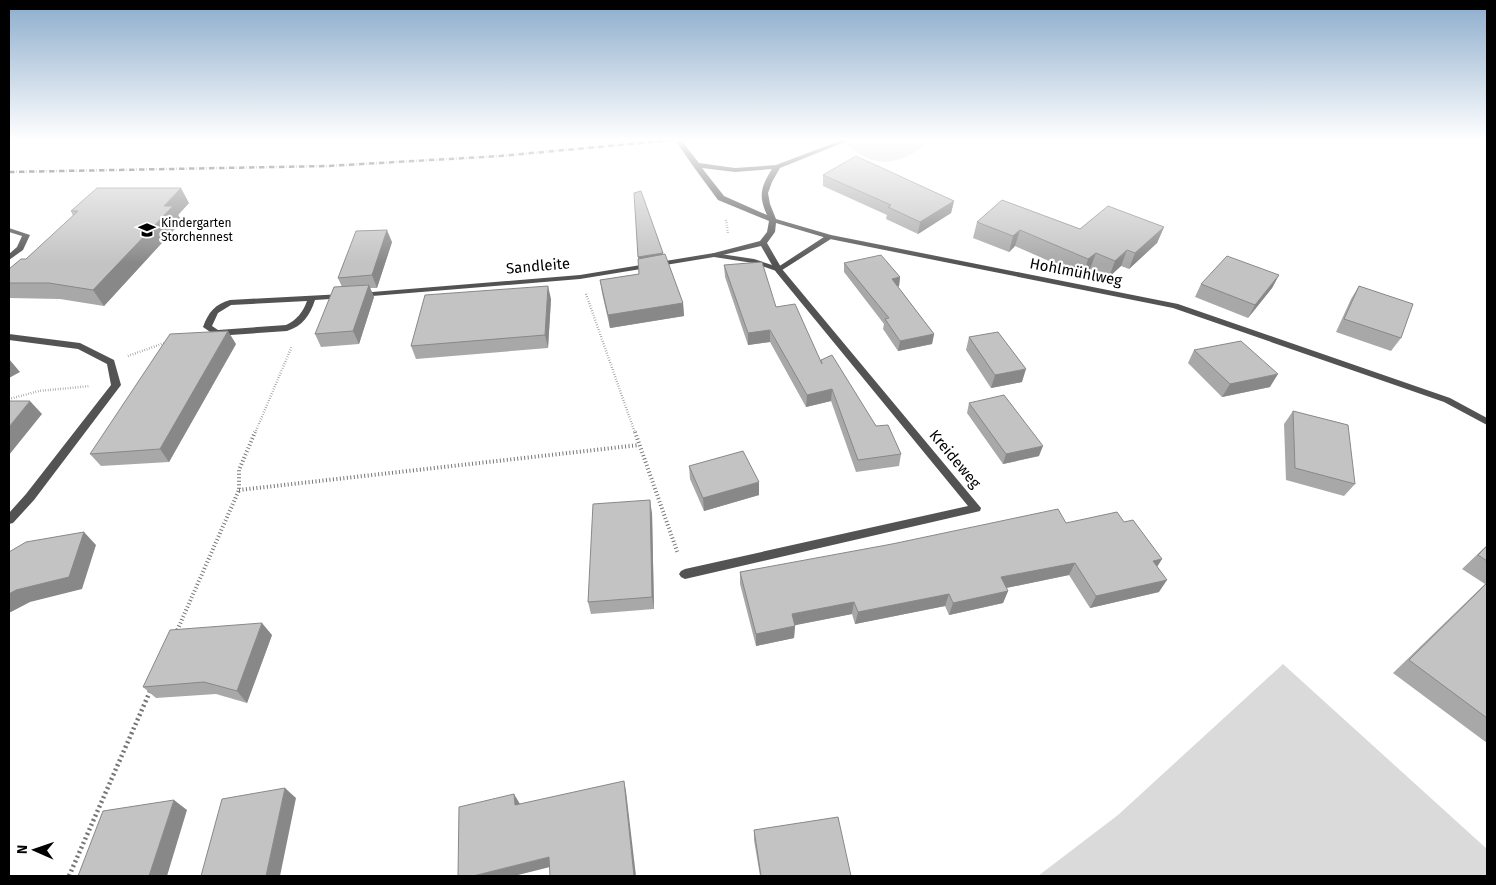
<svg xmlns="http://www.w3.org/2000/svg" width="1496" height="885" font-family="'Fira Sans',sans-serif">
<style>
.green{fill:#dadada}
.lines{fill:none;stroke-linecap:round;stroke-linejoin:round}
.path-far2{stroke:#757575;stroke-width:2.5;stroke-dasharray:0.5 2;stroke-linecap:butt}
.path-far1{stroke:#757575;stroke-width:4;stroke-dasharray:1 2.5;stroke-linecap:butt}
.path{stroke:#757575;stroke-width:4.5;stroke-dasharray:2 3;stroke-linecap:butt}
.service{fill:#535353;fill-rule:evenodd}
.minor{fill:#535353;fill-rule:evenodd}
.rail{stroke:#000;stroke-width:2.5;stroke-dasharray:5.5 2 0.5 2;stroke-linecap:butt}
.wall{fill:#a8a8a8}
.shaded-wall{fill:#888}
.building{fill:#c3c3c3;stroke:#888}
.labels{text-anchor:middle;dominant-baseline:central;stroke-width:4.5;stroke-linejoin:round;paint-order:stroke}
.far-poi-label{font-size:12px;fill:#000;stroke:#fff;text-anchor:start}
.street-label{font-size:15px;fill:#000;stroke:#fff}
</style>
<rect width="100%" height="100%" fill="#fff"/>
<!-- green -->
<path class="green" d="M854,140H929C916,155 893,166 873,160C863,158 853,149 845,144Z
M1283,664L1487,849V876H1038L1118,815Z"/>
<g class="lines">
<!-- path-far2 -->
<path class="path-far2" d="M726,220L728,234
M586,294L635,433
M128,356L167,342
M9,399L39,391L90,386
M255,433L292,346"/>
<!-- path-far1 -->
<path class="path-far1" d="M635,432L678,554
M239,490L639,445
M176,633L239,490V470L255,432"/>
<!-- path -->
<path class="path" d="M69,876L151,689"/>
<!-- service -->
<path class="service" d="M827,235H830L834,237L779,272L753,263L714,257L710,255L714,253L754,259L778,267Z"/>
<!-- minor -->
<path class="minor" d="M675,140H681L699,163L735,168L776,165L842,140H850L780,168L772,182L768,193L770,204L776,219L831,235L1178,304L1450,398L1487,418V425L1444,402L1173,308L830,239L776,223L775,232L767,243L782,269L981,508L980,511L976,512L685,579L681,577L679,574L681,571L685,569L968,506L776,272L761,246L714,257L580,279L360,297L356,295L360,293L580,275L714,253L760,241L767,232L769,221L718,200L693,166ZM702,168L735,172L772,169C761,187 758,195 767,215L724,196Z
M9,228L30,235L23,250L9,260V254L17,247L22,236L9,232Z
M343,294L347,296L346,298L315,300C310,315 303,326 287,331L216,336L203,327C208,313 215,304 230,300ZM307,301C303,312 297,320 286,325L218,330L212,326L218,313L231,305Z
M9,334L80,343L114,360L121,385L34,500L13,523L9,524V513L26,494L111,385L107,364L78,349L9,340Z"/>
<!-- rail -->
<path class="rail" d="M9,172L327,166L500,156L673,140"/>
</g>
<!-- wall -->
<path class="wall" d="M823,175L954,201L951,213L918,234L886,219L887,215L823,186Z
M189,203L178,215L182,221L104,306L60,299L9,298V269L26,259L73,216L71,211Z
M977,222L1080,229L1164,227L1157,243L1129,269L1121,266L1109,277L1090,269L1083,276L1015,246L1009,252L973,238Z
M392,242L377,288H370L374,297L359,344L321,347L315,334L342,287L338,278Z
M663,255L683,303L684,316L610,328L602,293L600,280L639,274Z
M844,263L900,277L899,286L898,287L934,334L932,344L898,351L883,329L884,324L844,272Z
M724,265L776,307L821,362L901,454L899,466L856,472L831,401L806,407L770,342L748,345L725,277Z
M1279,275L1272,288L1248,318L1195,297L1201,284Z
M1359,286L1401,338L1391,351L1336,332L1351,299Z
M551,299L548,348L416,359L411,346Z
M969,337L1022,382L991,388L966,350Z
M236,344L169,462L101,466L90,454Z
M1194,350L1270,387L1222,397L1188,363Z
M969,403L1039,456L1003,464L967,413Z
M1293,411L1355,484L1344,496L1286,480L1284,424Z
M689,466L759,495L704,511L690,479Z
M652,513L654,609L591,614L588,602Z
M1124,522L1162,559L1157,567L1159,592L1090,608L1069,575L1006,588L1008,591L1003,603L949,615L945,606L855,624L852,614L795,625L794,638L756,646L740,584V572L1066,523Z
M1487,545V743L1393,673L1485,584L1462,569Z
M272,635L247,703L216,694L156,698L143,687Z
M754,830L851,876H760L754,840Z"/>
<!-- shaded-wall -->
<path class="shaded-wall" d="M181,188L189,203L178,215L182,221L104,306L93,290L164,206Z
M954,201L951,213L918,234L920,222Z
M1164,227L1157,243L1129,269L1135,253Z
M387,230L392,242L377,288L372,275Z
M1020,230L1015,246L1009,252L1013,236Z
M1127,250L1121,266L1109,277L1115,261Z
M663,253L664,259L639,263L638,257Z
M1096,253L1090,269L1083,276L1088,259Z
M1279,275L1272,288L1248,318L1255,305Z
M900,277L899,286L890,288L892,279Z
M369,285L374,297L359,344L353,331Z
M548,286L551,299L548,348L545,335Z
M683,303L684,316L610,328L608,315Z
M770,330V342L748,345V333Z
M228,331L236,344L169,462L160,449Z
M934,334L932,344L898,351L900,341Z
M9,359L20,372L9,378Z
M1026,369L1022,382L991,388L995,375Z
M1278,374L1270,387L1222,397L1230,384Z
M832,389L831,401L806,407L807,395Z
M30,401L42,414L9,455V427Z
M1043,446L1039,456L1003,464L1006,454Z
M759,482V495L704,511L703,498Z
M650,500L652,513L654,609L652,597Z
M84,532L96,545L82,589L30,602L9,613V594Z
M1162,559L1154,571L1153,561Z
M1075,563L1069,575L996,590L1001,577Z
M1167,580L1159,592L1090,608L1096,596Z
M1008,591L1003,603L949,615L953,603Z
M949,594L945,606L855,624L858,612Z
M854,602L852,614L791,626L792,614Z
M262,623L272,635L247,703L237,691Z
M795,626L794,638L756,646V634Z
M624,781L626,791L636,876H634Z
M285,788L296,798L280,876H266Z
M514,794L520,804V815L515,805Z
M174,800L187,810L167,876H149Z
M549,857L554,866L514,876H473Z"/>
<!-- building -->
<path class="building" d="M856,156L954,201L920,222L888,207L891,205L823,175Z
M97,188H181L164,206H173L93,290L49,283H9V269L21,259H26L78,211H71Z
M641,191L663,253L638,257L634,193Z
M1002,200L1080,229L1108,206L1164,227L1135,253L1127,250L1115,261L1096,253L1088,259L1020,230L1013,236L977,222Z
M387,230L372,275L338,278L356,231Z
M665,254L683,303L608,315L600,280L639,274L638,259Z
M881,255L900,277L892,279L934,334L900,341L885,319L889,318L844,263Z
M1227,256L1279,275L1255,305L1201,284Z
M762,262L776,307L795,304L822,364L821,360L832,355L876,426L888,425L901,454L858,460L832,389L807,395L770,330L748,333L724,265Z
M369,285L353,331L315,334L334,287Z
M548,286L545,335L411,346L425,295Z
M1359,286L1413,304L1401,338L1344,319Z
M228,331L160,449L90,454L170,334Z
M998,332L1026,369L995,375L969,337Z
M1241,341L1278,374L1230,384L1194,350Z
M1004,395L1043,446L1006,454L969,403Z
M9,401H30L9,427Z
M1293,411L1348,425L1355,484L1295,468Z
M743,451L759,482L703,498L689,466Z
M650,500L652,597L588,602L593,504Z
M1058,509L1066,523L1117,512L1124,522L1133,520L1162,559L1153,561L1167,580L1096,596L1075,563L1001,577L1008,591L953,603L949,594L858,612L854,602L792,614L795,626L756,634L740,572L892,544Z
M84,532L69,577L16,590L9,594V552L26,542Z
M1487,546V561L1478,555Z
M1487,583V718L1409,660Z
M262,623L237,691L204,682L143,687L170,630Z
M624,781L634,876H550L549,857L473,876H458L459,807L514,794L515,805Z
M285,788L266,876H201L222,799Z
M174,800L149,876H78L103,811Z
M838,817L851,876H761L754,830Z"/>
<!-- sky -->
<linearGradient id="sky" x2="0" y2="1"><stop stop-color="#8baccc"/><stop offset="0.53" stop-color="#fff"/><stop offset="1" stop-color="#fff" stop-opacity="0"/></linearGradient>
<rect width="1496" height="264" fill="url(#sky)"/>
<!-- icons -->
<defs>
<g id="school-bare" transform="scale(1.35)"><path d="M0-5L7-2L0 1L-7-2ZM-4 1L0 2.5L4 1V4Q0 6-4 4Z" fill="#000" stroke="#fff" stroke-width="2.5" paint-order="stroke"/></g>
</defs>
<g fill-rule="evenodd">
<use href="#school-bare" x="147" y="230"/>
</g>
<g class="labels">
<!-- far-poi labels -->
<g class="far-poi-label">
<text x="161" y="223">Kindergarten<tspan x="161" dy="14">Storchennest</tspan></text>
</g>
<!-- street labels -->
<g class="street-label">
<text transform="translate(538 266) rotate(-5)">Sandleite</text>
<text transform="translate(1076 272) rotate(11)">Hohlmühlweg</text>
<text transform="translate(955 459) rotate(50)">Kreideweg</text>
</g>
</g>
<!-- border -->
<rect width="1496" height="885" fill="none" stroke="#000000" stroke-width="20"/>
<!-- north arrow -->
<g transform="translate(35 850) rotate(272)" stroke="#ffffff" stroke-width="4" paint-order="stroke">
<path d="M0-4L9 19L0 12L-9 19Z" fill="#000000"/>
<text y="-8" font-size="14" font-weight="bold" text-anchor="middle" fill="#000000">N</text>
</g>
</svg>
